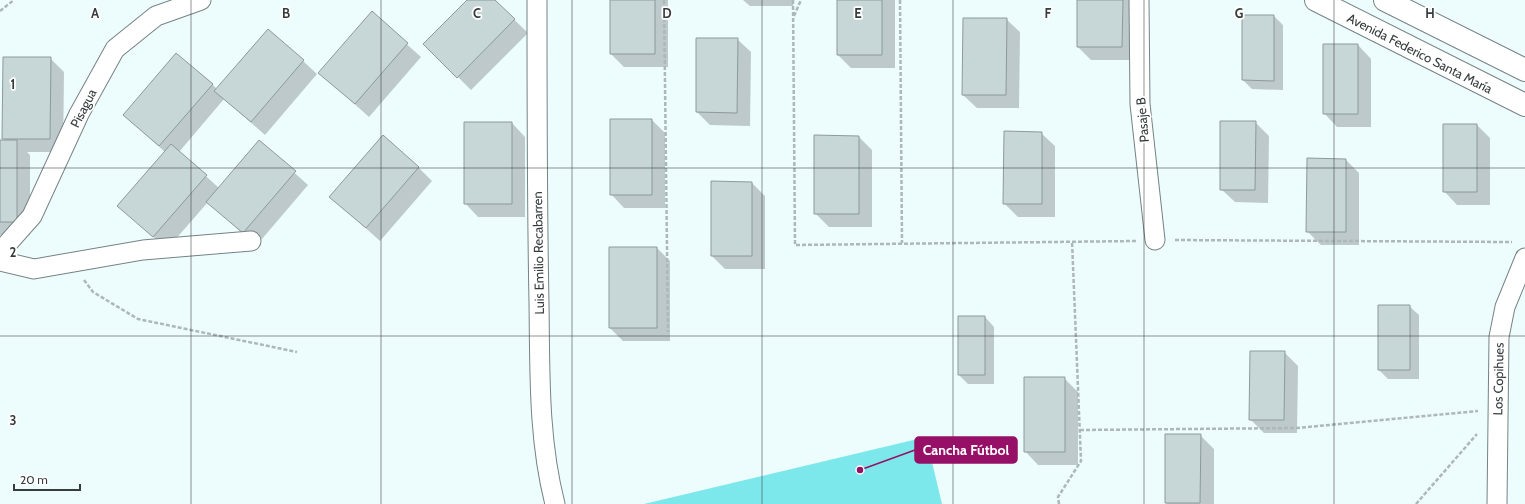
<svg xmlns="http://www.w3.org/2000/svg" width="1525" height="504" font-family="Cabin,sans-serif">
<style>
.green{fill:#7de8eb}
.shadow{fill:#0003}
.building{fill:#c7d6d6;stroke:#8c9a9a}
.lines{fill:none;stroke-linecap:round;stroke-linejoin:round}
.minor-casing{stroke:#768384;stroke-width:21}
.primary-casing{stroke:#768384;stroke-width:24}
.path{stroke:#acb8b9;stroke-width:2.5;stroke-dasharray:4 2;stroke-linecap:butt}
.minor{stroke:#fff;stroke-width:19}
.primary{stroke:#fff;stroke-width:22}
.grid{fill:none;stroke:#363c3c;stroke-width:1;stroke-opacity:0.55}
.labels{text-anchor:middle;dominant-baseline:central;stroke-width:3.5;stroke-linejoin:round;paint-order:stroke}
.street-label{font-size:13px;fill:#363c3c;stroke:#fff}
.grid-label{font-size:13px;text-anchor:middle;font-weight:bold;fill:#363c3c;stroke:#fff;stroke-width:3.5;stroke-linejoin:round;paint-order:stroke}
.leader{fill:none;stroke:#961067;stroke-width:1.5}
.callout-dot{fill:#961067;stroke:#fff;stroke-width:1.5}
.callout{fill:#961067;stroke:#961067;stroke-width:1.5}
.callout-label{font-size:14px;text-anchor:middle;font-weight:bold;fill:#fff}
</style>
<rect width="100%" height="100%" fill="#edfcfd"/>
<!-- green -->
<path class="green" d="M926,437L942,504H644Z"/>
<!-- shadow -->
<path class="shadow" d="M468,0H494L528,33L471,90L425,44Z
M611,0H668V67H624L611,54Z
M743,0H793V6H750Z
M838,0H895V68H851L838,55Z
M1078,0H1136L1135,60H1091L1078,47Z
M372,13L421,57L369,117L320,73Z
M1243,16H1274L1283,25V90L1252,89L1243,80Z
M1006,19L1020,32L1019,108H977L963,95Z
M268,31L303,61L317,74L265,135L224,99L179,152L219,188L259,141L308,185L256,246L208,202L167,249L118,205L165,152L124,115L212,84L217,89Z
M697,39H737L751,52L750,126L710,125L697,112Z
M1324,45H1358L1371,59V127H1337L1324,113Z
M50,58L64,72L63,152H27L30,155V235H0V141H6L3,138Z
M652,120L665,133V208H624L611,194Z
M1255,122L1269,136L1268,203L1235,202L1221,189Z
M512,123L525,137V217H478L465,203Z
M1477,125L1490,138V205H1457L1444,191Z
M1041,133L1055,146V217H1018L1004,203Z
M859,137L872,150V227H829L815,213Z
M1346,160L1359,173V245H1321L1307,231Z
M418,167L432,181L380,241L331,197Z
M752,183L765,196V269H725L712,256Z
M657,248L670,261V341H623L610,328Z
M1409,306L1419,315V379H1388L1379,370Z
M985,317L994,327V384H968L959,375Z
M1284,352L1298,366L1297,433H1264L1250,419Z
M1064,378L1078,392V465H1038L1025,451Z
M1200,435L1214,449V504H1167L1166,503Z"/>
<!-- building -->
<path class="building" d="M467,0H495L515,19L457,78L423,44Z
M610,0H655V54H610Z
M837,0H882V55H837Z
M1077,0H1123L1122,47H1077Z
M372,11L408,43L355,104L318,73Z
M1242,15H1274V81L1242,80Z
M963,18H1007L1006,95H962Z
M268,29L304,60L251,122L214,91Z
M696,38H738L737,113L696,112Z
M1323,44H1358V114H1323Z
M176,53L213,84L159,146L123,115Z
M3,57H51L50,139H2Z
M610,119H652V195H610Z
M1220,121H1256L1255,190H1220Z
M464,122H512V204H464Z
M1443,124H1477V192H1443Z
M1004,131L1042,132V204H1003Z
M383,135L419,167L366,228L329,197Z
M814,135L859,136V214H814Z
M0,140H17V222H0Z
M259,140L296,171L243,233L206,202Z
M171,144L207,175L153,237L117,206Z
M1307,158L1346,159V232H1306Z
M711,181L752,182V256H711Z
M609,247H657V328H609Z
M1378,305H1410V370H1378Z
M958,316H985V375H958Z
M1250,351H1285L1284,420H1249Z
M1024,377H1065V452H1024Z
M1165,434H1201L1200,503H1165Z"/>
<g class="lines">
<!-- minor casing -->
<g class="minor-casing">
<path id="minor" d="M537,0C537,101 537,202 539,303C540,370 538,438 555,504
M1139,0L1140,104L1155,240
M0,252L32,216L79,114L115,49L156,16L201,0
M0,261L34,269L143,250L251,241
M1497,504L1499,337L1505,307L1525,258"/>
</g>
<!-- primary casing -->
<g class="primary-casing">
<path id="primary" d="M1316,0L1525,105
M1385,0L1525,70"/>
</g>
<!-- path -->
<path class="path" d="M664,0L668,332
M793,0L795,245L1136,241
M900,0L902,243
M0,11L14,0
M794,16L801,0
M1175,240L1512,242
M84,280L93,292L138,319L297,352
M1080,430L1297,428L1478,411
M1059,504L1058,497L1081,461L1072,241
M1416,504L1477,434"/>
<!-- minor -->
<use href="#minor" class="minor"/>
<!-- primary -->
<use href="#primary" class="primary"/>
</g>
<!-- grid -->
<path class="grid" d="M191,0V504M381,0V504M572,0V504M762,0V504M953,0V504M1144,0V504M1334,0V504M0,168H1525M0,336H1525"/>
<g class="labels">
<!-- street labels -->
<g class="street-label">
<text transform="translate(1420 53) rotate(27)">Avenida Federico Santa María</text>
<text transform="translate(83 108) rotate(-63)">Pisagua</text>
<text transform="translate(1142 120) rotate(-95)">Pasaje B</text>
<text transform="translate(538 253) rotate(-91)">Luis Emilio Recabarren</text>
<text transform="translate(1498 379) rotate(-89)">Los Copihues</text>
</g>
</g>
<g class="grid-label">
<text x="95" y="18">A</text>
<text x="286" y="18">B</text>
<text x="477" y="18">C</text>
<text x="667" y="18">D</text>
<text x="858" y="18">E</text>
<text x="1048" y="18">F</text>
<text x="1239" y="18">G</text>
<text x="1430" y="18">H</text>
<text x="13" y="89">1</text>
<text x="13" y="257">2</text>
<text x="13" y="425">3</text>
</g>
<!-- callouts -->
<path class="leader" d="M860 470L915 450"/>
<circle class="callout-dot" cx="860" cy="470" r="4"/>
<rect class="callout" x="915" y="437" width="102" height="26" rx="4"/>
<g class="callout-label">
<text x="966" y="455">Cancha Fútbol</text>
</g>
<!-- scale -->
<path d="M14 484v6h66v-6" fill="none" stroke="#363c3c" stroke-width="2"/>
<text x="20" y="484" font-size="12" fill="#363c3c" stroke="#ffffff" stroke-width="3" paint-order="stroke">20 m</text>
</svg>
